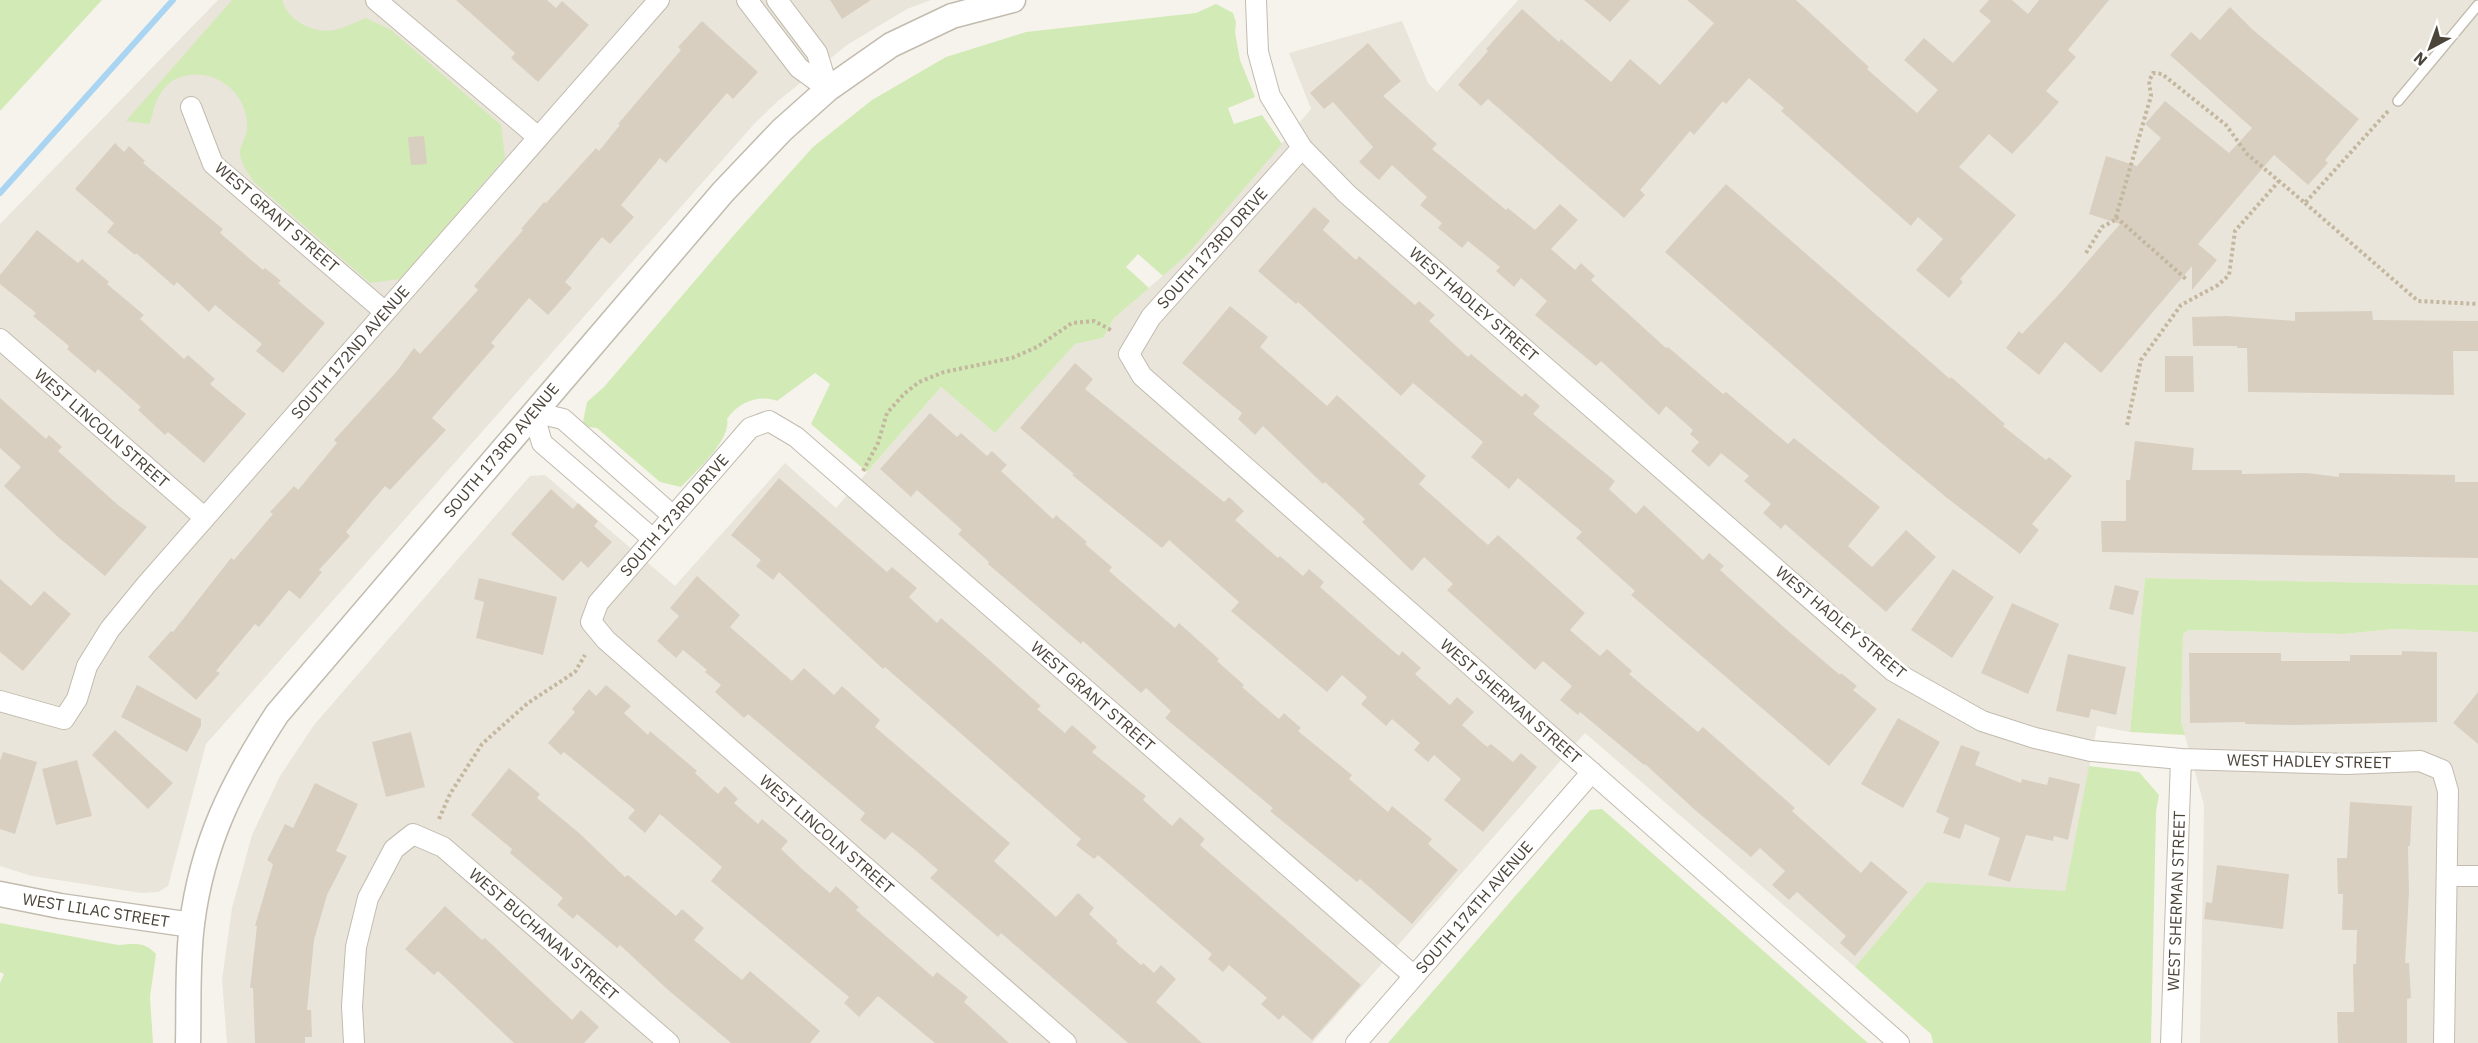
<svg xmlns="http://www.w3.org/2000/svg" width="2478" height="1043" font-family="'IBM Plex Sans',sans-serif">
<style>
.residential{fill:#eae5da}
.green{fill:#d2eab5}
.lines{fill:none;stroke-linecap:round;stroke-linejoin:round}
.stream{stroke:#a9d4f2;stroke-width:6}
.building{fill:#d8cfc1}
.service-casing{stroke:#c2bbae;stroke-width:12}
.minor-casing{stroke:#c2bbae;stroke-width:22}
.tertiary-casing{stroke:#c2bbae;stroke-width:27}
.path{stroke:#c4b79f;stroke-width:4;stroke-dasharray:3 3;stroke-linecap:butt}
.service{stroke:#fff;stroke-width:9}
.minor{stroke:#fff;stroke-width:20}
.tertiary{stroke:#fff;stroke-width:24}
.labels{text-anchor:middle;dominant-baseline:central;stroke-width:6;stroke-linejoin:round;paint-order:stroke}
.street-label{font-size:16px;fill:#4b4439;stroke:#fff}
</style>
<rect width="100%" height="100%" fill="#f6f3ec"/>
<!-- residential -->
<path class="residential" d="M218,0H931L907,9L847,45L778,101L755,123L206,744L168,886L158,892L142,893L32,876L0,866V224Z
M1518,0H2478V585L2145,578L2130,732L2097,726L2065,892L1927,882L1855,967L1585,733L1312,1043H227L222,980L232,908L252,835L280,776L314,725L530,476L545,475L675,586L785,463L836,508L941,387L995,433L1075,344L1103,338L1114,318L1188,254L1311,109L1289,53L1402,21L1428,83L1437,92Z
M2394,629L2478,632V1043H2200L2204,805L2181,721L2183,634L2189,630L2344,634Z"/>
<!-- green -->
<path class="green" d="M0,0H102L0,111Z
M232,0H282C289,22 314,34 335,30C346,27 356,22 366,18L391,30L501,125L505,158L400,279L370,283L254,182C248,173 240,163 240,152C240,145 246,138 247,130C250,91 209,62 174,80C158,89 154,108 150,124L126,121Z
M1216,4L1233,13L1236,22L1235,32L1240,60L1255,97L1228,108L1234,124L1262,115L1282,144L1188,254L1163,276L1138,254L1126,267L1149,288L1114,318L1103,338L1075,344L995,433L941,387L867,472L811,424L830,384L815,373L777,401C758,394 738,403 727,419C732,439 695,472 681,487L660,482L597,428L588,427L583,422L587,402L604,387L734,235L813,147L872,100L946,57L1026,32L1196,13Z
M2145,578L2478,585V632L2394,629L2344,634L2189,630L2183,634L2181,721L2185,735L2130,732Z
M2089,766L2139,772L2159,795L2156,812L2151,1043H1933L1931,1034L1855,967L1927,882L2065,891Z
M1602,809L1868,1043H1388L1590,810Z
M0,923L118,945C135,944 144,941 156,954L150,997L153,1043H0V983L4,974L0,972Z"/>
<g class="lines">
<!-- stream -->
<path class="stream" d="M0,193L173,0"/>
</g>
<!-- building -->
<path class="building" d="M456,0H547L556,8L562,1L589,25L538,82L511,58L515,53Z
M830,0H871L842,19Z
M1584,0H1630L1610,22Z
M1687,0H1796L1869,67L1867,69L1917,113L1938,90L1904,60L1924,38L1953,63L1991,21L1979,11L1989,0H2012L2028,14L2039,0H2109L2068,50L2076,57L2046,91L2059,102L2040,124L2012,154L1989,134L1959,167L2016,215L1960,279L1963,282L1949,298L1916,270L1943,239L1918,217L1911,226L1781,111L1784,108L1749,78L1726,104L1723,101L1694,135L1690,131L1640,190L1645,195L1624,218L1488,99L1481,106L1458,85L1488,51L1486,49L1522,9L1559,42L1561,39L1611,82L1630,59L1660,85L1714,23Z
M2230,7L2252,29L2359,119L2325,160L2328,163L2308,185L2274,155L2198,244L2217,260L2192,290V266L2101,373L2065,342L2039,375L2006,348L2019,331L2022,334L2062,291L2120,224L2089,214L2106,156L2137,166L2161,138L2145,124L2165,101L2229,153L2252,128L2170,55L2191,32L2200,40Z
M702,21L758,72L733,99L727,93L666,163L660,158L621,205L634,217L610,244L602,237L565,282L572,288L548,315L529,298L491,343L495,346L432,418L446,430L390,490L385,486L346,532L350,536L319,570L322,572L300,599L289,590L259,627L255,624L216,671L220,673L196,700L148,657L171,631L173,632L231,558L234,560L273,514L270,512L294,486L298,490L337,443L334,440L397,371L414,348L420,354L478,290L474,286L523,230L521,229L544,202L546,203L596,148L599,151L620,125L618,124L681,50L678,47Z
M1368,43L1401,81L1383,96L1437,144L1432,149L1506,210L1508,208L1535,230L1560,204L1578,220L1551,249L1575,270L1581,263L1595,276L1591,280L1666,348L1668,347L1723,394L1726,392L1788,444L1794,438L1880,507L1848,546L1872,567L1906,530L1936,557L1886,612L1785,524L1781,529L1763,513L1771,504L1744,481L1749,476L1721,453L1709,467L1691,451L1699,442L1690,434L1693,430L1666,406L1659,415L1601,361L1596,366L1535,315L1547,301L1521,278L1514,287L1496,271L1500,267L1468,241L1462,248L1438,228L1442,223L1420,205L1427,197L1392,165L1379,180L1359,162L1373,147L1333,102L1324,109L1310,93Z
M424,136L427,164L411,165L408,137Z
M115,143L124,152L129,146L145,161L143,163L223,229L220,233L263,270L265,268L281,281L278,283L325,323L283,373L256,351L262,344L215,305L209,312L177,282L174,286L136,253L135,255L107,232L114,223L75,189Z
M1726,184L1950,379L1951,377L2005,424L2003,426L2046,460L2049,457L2072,476L2032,524L2039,530L2020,554L1947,498L1879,441L1665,252Z
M1314,207L1330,221L1323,230L1356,260L1359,256L1415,305L1419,301L1435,315L1429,321L1468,357L1471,354L1522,397L1525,393L1540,406L1533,414L1615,481L1609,489L1636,514L1644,505L1703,560L1709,553L1724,566L1720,570L1787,630L1840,675L1841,673L1857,686L1853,690L1877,709L1829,766L1631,595L1635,591L1576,538L1582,532L1518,478L1509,489L1471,457L1483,442L1413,383L1401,396L1298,302L1296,304L1258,271Z
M37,230L78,263L82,259L109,282L107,284L144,315L140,319L184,359L188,355L215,379L210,384L246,414L204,463L168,432L165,435L138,410L141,407L98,369L95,373L67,349L69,346L33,316L36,313L0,284V275Z
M1230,306L1268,337L1260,347L1327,406L1337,395L1426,476L1419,484L1488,545L1498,535L1585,613L1570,630L1600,656L1607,649L1632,671L1629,674L1698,732L1703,727L1795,808L1792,811L1861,873L1871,861L1908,892L1855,956L1840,943L1846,936L1797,892L1789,900L1772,885L1785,871L1760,848L1751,857L1695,810L1645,764L1644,765L1580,712L1578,715L1560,700L1572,686L1543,661L1535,670L1447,590L1453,584L1424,557L1412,571L1362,522L1365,519L1325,482L1323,484L1263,426L1255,435L1238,419L1242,413L1182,363Z
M2372,311L2373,320L2478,321V351H2453L2454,395L2248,392L2247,348H2237V346H2193L2192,317L2227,316L2295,321V312Z
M2165,356H2193L2194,392H2165Z
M1075,363L1093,379L1085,389L1224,502L1229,497L1244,511L1235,520L1278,558L1280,556L1303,576L1309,569L1324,582L1320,587L1399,656L1402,651L1421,668L1415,674L1450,705L1457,697L1474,712L1462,725L1487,747L1491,744L1513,762L1521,753L1537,767L1483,832L1444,800L1461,779L1434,755L1428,762L1414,750L1420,743L1392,719L1386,726L1361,704L1367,697L1342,675L1327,692L1231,611L1239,602L1169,540L1162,548L1072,475L1074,474L1020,428Z
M0,398L46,439L49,435L62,447L58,451L118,505L147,527L105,576L58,537L4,486L21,467L0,448Z
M930,413L957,437L961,433L987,456L992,451L1007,465L1001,471L1053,519L1056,515L1087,542L1085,544L1112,567L1109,571L1175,628L1179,623L1219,659L1217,661L1244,685L1242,687L1279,719L1284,713L1301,728L1298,731L1352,775L1349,779L1388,812L1392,806L1432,839L1428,844L1458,870L1412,924L1360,879L1357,882L1270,811L1273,808L1165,718L1171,711L1146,688L1141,693L1083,641L1081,644L988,564L989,562L958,534L962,530L917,490L911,497L880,469Z
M2135,441L2194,448L2192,470H2242V474L2307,473L2339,477V473L2455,475V482H2478V558L2102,552L2101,521H2126V480H2130Z
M779,478L887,572L892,567L917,588L909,597L937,623L941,618L985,656L1041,706L1037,709L1065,733L1072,725L1097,747L1092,752L1146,796L1143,800L1172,826L1180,817L1205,839L1200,845L1361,985L1312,1040L1283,1015L1279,1020L1261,1004L1267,998L1229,965L1223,972L1208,959L1212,954L1098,855L1094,859L1076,845L1081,839L885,667L883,669L779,572L773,580L756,566L761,560L731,535Z
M551,489L573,509L578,503L598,521L594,526L612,542L588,568L581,561L563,581L511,534Z
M1953,569L1994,597L1952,658L1911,630Z
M697,576L740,615L730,627L792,681L804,668L834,695L842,686L880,720L875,727L1010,843L994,861L1056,917L1078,893L1094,908L1089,914L1118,941L1116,943L1141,965L1143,963L1154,973L1161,965L1176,979L1156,1002L1202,1043H1128L1001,933L998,937L930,878L938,870L914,849L892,832L885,840L860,820L865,813L748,714L744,718L715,692L721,685L705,672L707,670L683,650L676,658L657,641L679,616L670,608Z
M479,578L557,597L543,655L476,638L484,602L474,599Z
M0,579L31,606L44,591L71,614L23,671L0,652Z
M2115,585L2139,591L2133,615L2109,609Z
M2012,603L2059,624L2028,694L1981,673Z
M2402,651L2437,652V722L2294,725L2245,724V722L2190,723L2189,653H2281V661H2350V655H2402Z
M2068,654L2126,667L2116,715L2091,709L2089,718L2056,711Z
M137,685L201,719V726L187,752L121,717Z
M606,685L631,706L624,713L648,735L650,731L697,771L695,773L718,794L725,786L738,799L734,803L758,824L762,819L788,841L781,849L801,868L830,893L836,886L859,907L856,910L933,977L937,972L968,997L964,1002L1009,1043H935L878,996L859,1017L844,1003L849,997L711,881L722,867L660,814L645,833L628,818L635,810L564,752L561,755L548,743L575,712L572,709L589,689L596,696Z
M2478,692V744L2453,723Z
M1898,718L1940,742L1903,808L1861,784Z
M115,730L173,783L148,809L92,755Z
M411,732L425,787L386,797L372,742Z
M1961,745L1980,752L1975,765L2021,783L2022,779L2047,785L2049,777L2080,784L2068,840L2054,836L2053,841L2026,835L2010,882L1988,875L2000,838L1965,824L1960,839L1943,833L1949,818L1936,812Z
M3,752L37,762L15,834L0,829V761Z
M77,760L92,816L56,825L42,769Z
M509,768L540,794L537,798L579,833L625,877L628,875L676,916L682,909L704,928L694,940L742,980L750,971L820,1031L810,1043H731L667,989L620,945L617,948L577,914L573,919L557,905L563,898L510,853L512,849L471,815Z
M315,783L358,804L336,851L347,856L327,895L314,940L307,1010H311L312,1037H305V1043H255L253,988H250L257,926H255L273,864L267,860L285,824L293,828Z
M2350,802L2412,806L2410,846H2408L2409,893L2405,963H2409L2411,998L2407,999V1043H2338L2337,1012H2354L2353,964H2356L2357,930H2342L2343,894H2338L2337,858H2347Z
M2217,865L2289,874L2283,929L2204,919L2206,902L2212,903Z
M445,906L482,940L485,938L572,1020L581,1010L599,1027L584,1043H514L438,971L434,975L405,949Z"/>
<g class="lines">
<!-- service casing -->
<g class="service-casing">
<path id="service" d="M2398,101L2478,5"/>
</g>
<!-- minor casing -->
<g class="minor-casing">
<path id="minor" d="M376,0L538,137
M747,0L799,68L828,89
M777,0L817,53L828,89
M1256,0L1258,52L1270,96L1302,148L1347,194L1893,671L1982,721L2035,738L2091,751L2181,759L2347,764L2420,761L2442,770L2448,791L2444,1043
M191,107L213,164L385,312
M1302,148L1151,317L1129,354L1142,376L1899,1043
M0,339L205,518
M653,539L542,443L533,412L563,419L673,516
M0,701L64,719L77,699L87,666L110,629L146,585L659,0
M2448,876H2478
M354,1043L352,1006L356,947L368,898L394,849L413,834L443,847L669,1043
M1066,1043L606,640L591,622L598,603L750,428L769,421L796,437L1414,976
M1356,1043L1592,772
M2171,1043L2181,759"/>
</g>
<!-- tertiary casing -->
<g class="tertiary-casing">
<path id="tertiary" d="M0,894L60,906L192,925
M188,1043C189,1004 187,963 192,924C202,843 233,782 277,714L723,192L782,130L828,89L891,45L952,16L1013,0"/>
</g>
<!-- path -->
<path class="path" d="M2305,203L2418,301L2478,304
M2116,217L2187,280
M2086,253L2102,227L2115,220L2151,96L2149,81L2153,73L2162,74L2226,125L2247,154L2305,203L2389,110
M2127,425L2141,360L2181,305L2218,285L2229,275L2235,231L2279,181
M863,471L878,443L887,413L904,394L919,382L944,372L1012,358L1037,347L1072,323L1094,321L1111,330
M439,819L450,794L482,744L528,703L575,672L585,655"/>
<!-- service -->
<use href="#service" class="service"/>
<!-- minor -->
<use href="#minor" class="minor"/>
<!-- tertiary -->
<use href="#tertiary" class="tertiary"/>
</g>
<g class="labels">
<!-- street labels -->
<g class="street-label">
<text transform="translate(277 217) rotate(41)">WEST GRANT STREET</text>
<text transform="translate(1212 248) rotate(-48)">SOUTH 173RD DRIVE</text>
<text transform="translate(1474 304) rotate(41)">WEST HADLEY STREET</text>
<text transform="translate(350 352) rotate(-49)">SOUTH 172ND AVENUE</text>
<text transform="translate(102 428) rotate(41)">WEST LINCOLN STREET</text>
<text transform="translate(501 450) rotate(-50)">SOUTH 173RD AVENUE</text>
<text transform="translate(674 515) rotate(-49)">SOUTH 173RD DRIVE</text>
<text transform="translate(1841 622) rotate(40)">WEST HADLEY STREET</text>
<text transform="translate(1093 696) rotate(41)">WEST GRANT STREET</text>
<text transform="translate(1511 701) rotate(41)">WEST SHERMAN STREET</text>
<text transform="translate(2309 761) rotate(1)">WEST HADLEY STREET</text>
<text transform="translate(827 834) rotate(41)">WEST LINCOLN STREET</text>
<text transform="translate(2176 901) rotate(-88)">WEST SHERMAN STREET</text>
<text transform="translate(1474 907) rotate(-49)">SOUTH 174TH AVENUE</text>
<text transform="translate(96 910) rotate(9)">WEST LILAC STREET</text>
<text transform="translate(544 934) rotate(41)">WEST BUCHANAN STREET</text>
</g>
</g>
<!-- north arrow -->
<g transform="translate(2430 48) rotate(221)" stroke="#ffffff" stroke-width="4.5" paint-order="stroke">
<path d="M0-4.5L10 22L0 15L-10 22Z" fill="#4b4439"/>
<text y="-9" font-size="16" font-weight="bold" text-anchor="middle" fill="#4b4439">N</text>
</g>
</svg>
